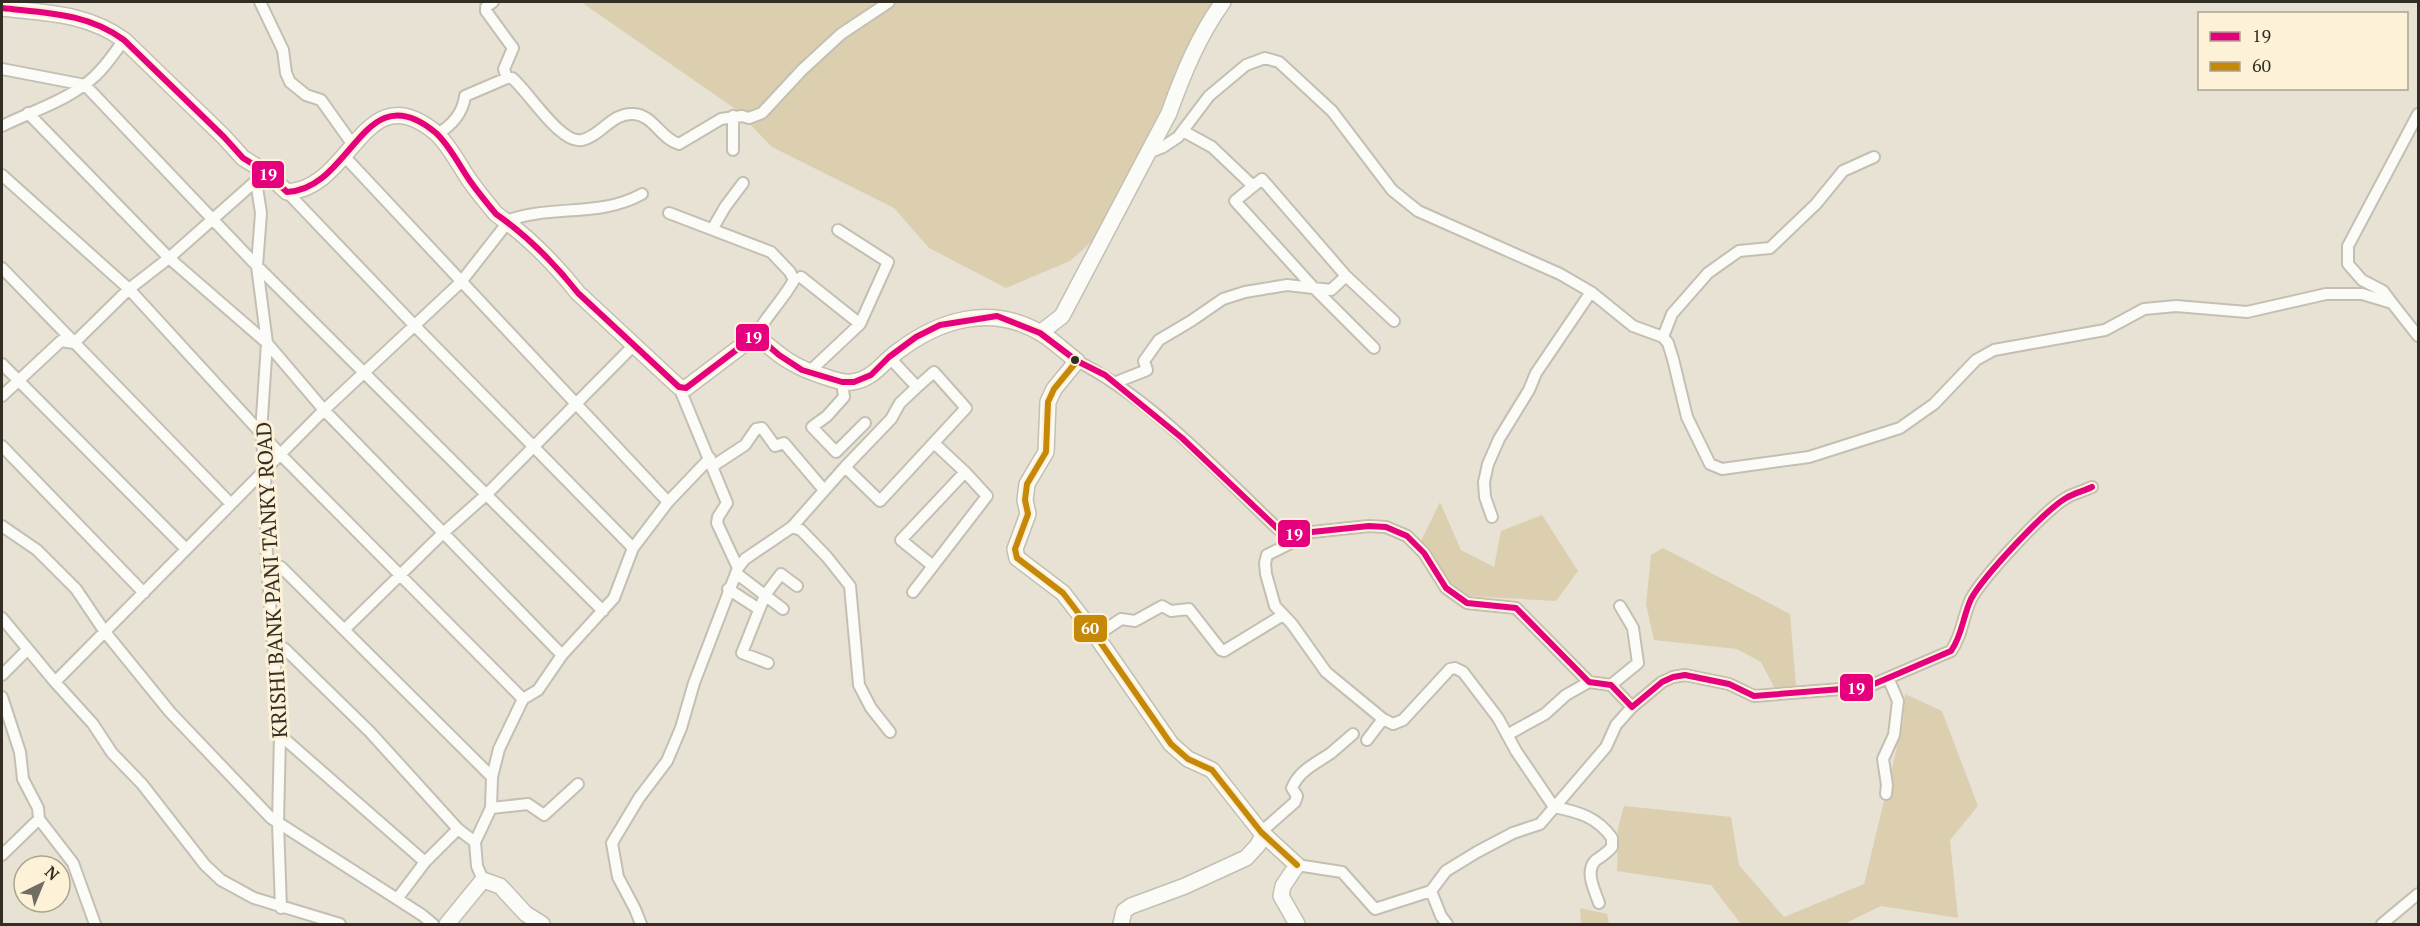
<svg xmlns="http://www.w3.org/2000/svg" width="2420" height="926" font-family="'PT Serif',serif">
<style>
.green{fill:#dccfb0}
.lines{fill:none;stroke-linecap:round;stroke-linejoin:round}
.street-casing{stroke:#c3bfb3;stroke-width:14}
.secondary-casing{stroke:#c3bfb3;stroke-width:18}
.street{stroke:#fbfbf8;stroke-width:10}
.secondary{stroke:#fbfbf8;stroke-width:15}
.bus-1-casing{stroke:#fdf2d8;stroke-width:10}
.bus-2-casing{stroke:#fdf2d8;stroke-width:10}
.bus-1{stroke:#e5007d;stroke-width:6}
.bus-2{stroke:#c68809;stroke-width:6}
.bus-dot{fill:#322e24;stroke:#fdf2d8;stroke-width:2}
.labels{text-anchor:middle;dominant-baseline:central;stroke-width:6;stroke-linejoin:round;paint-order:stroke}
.street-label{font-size:21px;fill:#322e24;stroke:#fdf2d8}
.line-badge{stroke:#fdf2d8;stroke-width:2}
.badge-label{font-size:16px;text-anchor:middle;font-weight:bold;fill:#fff}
</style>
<rect width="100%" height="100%" fill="#e7e2d3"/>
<!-- green -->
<path class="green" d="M581,2H1214L1097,237L1070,261L1006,288L929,248L894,208L772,147L734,108Z
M1440,502L1461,550L1494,567L1501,531L1542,515L1578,571L1556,601L1468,596L1449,584L1421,541Z
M1663,548L1790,614L1796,686L1775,689L1761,662L1737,649L1654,640L1646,604L1651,555Z
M1905,694L1942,711L1978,806L1950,840L1958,918L1881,906L1844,924H1741L1711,885L1617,871L1618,828L1624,806L1731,817L1739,865L1784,917L1864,884L1903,722Z
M1580,908L1607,914L1609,924H1581Z"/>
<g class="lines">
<!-- street casing -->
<g class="street-casing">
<path id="street" d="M260,2L283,50L286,73L290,82L306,95L321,100L353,145
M493,2L486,7V11L513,48L504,69L507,78
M2,69L85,85L257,266L603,611
M28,113L169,258L267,343L324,410L562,655
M2,126C32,111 70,100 95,76C106,66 115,52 124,40
M1183,131L1212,147L1253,186
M437,134C451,126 463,113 465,96L507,78H512C528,91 561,145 582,140C601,136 612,112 634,114C653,115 661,139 679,144L721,119L742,116L749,118L762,113L802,70L841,34L889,2
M733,150V116
M1148,153L1163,147L1178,137L1209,96L1246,65L1265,58L1279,62L1332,111L1392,190L1418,211L1560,274L1591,292L1633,326L1663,337L1668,343L1673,359L1687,417L1710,464L1722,469L1809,457L1900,428L1934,404L1976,360L1994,350L2105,330L2144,309L2176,306L2247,312L2326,294H2362L2392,303L2418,336
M345,157L668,502
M2,175L129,289L281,455L523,699
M256,181L261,213L257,266L267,343L261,432L265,469L267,564L280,735L278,823L281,908
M287,192L414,325L633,548
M669,213L771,252L790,272L794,280C783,300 767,315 756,335
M506,221C552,204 599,218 642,194
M713,228L725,207L743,183
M2,268L231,504
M801,277L860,324
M2392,303L2383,291L2362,280L2348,264V246L2418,114
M1663,337L1672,314L1708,273L1739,251L1770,248L1816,204L1843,171L1874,157
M1374,348L1313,287L1235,201L1262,179L1346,276L1394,321
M1077,361C1152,399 1218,472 1278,529L1293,534L1369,526L1386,527L1407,536L1424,553L1446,588L1467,603L1516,608L1589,682L1611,685L1632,707L1662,682L1673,677L1685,675L1729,684L1754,696L1867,687L1951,651C1962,636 1963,616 1971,599C1983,577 2044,511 2066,498C2074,493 2084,491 2092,487
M2,364L186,549
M810,371L860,324L888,262L838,230
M842,382L844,397L827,416L812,427L836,452L865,423
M1114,383L1147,370L1144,361L1159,340L1191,321L1223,299L1245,292L1287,285L1331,290L1346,276
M679,387L727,503L718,517L717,523L738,568
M2,396L61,341L74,343L129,289L169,258L258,179
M2,446L144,593
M713,466L745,445L756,429L762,428L775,446L784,443L824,490
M845,467L880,501L966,408L934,372L917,387
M1492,517L1485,497L1484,482L1488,464L1499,439L1529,390L1536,373L1591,292
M2,526L37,550L76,589L105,632L170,712L271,818L422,915L433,924
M792,527L845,467L891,419L900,403L917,387L889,357
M1305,536L1267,555L1265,563L1266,574L1275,606L1292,624L1326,672L1383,719L1393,724L1403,720L1450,669L1455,668L1463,672L1498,718L1516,751L1554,807C1579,812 1597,817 1612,838V847C1607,853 1602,856 1596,860C1584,871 1595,891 1599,903
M267,564L281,567L492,777
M933,566L901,540L965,472L935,444
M736,573L783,609
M728,589L759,609
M913,592L987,496L965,472
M2,618L55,682L93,724L112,753L142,784L205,865L221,880L254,898L340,924
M345,629L442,534L487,494L634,345
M1096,636L1121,619L1135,621L1162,606L1171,611L1189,609L1221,650L1224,651L1283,615
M275,644L285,649L370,732L458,829L475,842
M768,663L742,653L765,595L781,574L797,586
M2,675L27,650
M55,682L324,410L461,282L508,222
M1611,685L1638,663L1633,628L1620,606
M2,697L20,752L23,779L38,808L39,819L73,863L95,924
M280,735L425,862
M1507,735L1545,714L1566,695L1589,682
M1367,740L1383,719
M1886,794L1887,785L1883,759L1894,735L1898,701L1889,680
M491,808L528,804L544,815L578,784
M1261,832L1295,802L1297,796L1292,788C1299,770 1317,763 1331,753C1338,747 1346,740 1353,734
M2,855L39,819
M1297,865L1342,872L1375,909L1431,891L1441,916L1447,924
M483,880L477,866L475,842L491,808L492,777L499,749L523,699L538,690L562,655L614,598L633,548L668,502L710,458
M1431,891L1446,871L1477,852L1513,833L1540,824L1606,747L1616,725L1632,707
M397,899L425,862L458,829
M641,924L635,909L618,877L612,843L639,798L667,761L681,728L694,683L738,568L745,559L792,527L801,530L827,557L850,586L859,685L871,708L890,732
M2382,924L2418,894"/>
</g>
<!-- secondary casing -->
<g class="secondary-casing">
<path id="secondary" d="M2,8C46,13 87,13 124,40L224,137L243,158L264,171L287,192C353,189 363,72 436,133C449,145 458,163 468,178C476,190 486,202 496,214C526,235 555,264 578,293L679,387L686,388L756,335C779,356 795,368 826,377C834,380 843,383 852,382C872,380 882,363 897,352C940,319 991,304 1041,333C1054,341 1065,352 1077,361L1054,389L1048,402L1046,452L1027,484L1025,500L1028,514L1015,549L1017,558L1063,593L1096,636L1171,744L1188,759L1212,770L1261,832L1297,865L1283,886L1281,896L1297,924
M1040,333L1062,316L1169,113C1183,74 1199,35 1223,2
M447,924L483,880L500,886L526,914L542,924
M1121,924L1124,911L1131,906L1185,886L1246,858L1258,845L1263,835"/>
</g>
<!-- street -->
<use href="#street" class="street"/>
<!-- secondary -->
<use href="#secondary" class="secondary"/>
<!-- bus-1 casing -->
<g class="bus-1-casing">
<path id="bus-1" d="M2,8C46,13 87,13 124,40L224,137L243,158L264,171L287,192C353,189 363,72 436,133C449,145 458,163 468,178C476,190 486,202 496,214C526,235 555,264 578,293L679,387L686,388L756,335L779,355L802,370L842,382H854L871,375L889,357L916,337L940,325L997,316L1040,333L1077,361L1105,375L1182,438L1278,529L1293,534L1369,526L1386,527L1407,536L1424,553L1446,588L1467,603L1516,608L1589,682L1611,685L1632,707L1662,682L1673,677L1685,675L1729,684L1754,696L1867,687L1951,651C1962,636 1963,616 1971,599C1983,577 2044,511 2066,498C2074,493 2084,491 2092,487"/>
</g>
<!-- bus-2 casing -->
<g class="bus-2-casing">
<path id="bus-2" d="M1077,361L1054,389L1048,402L1046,452L1027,484L1025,500L1028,514L1015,549L1017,558L1063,593L1096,636L1171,744L1188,759L1212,770L1261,832L1297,865"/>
</g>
<!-- bus-1 -->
<use href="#bus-1" class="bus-1"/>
<!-- bus-2 -->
<use href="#bus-2" class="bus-2"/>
</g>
<!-- markers -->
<circle class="bus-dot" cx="1075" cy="360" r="5"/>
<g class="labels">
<!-- street labels -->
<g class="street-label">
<text transform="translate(271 580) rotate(-93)">KRISHI BANK PANI TANKY ROAD</text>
</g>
</g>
<g class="line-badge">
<rect x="251" y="160" width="34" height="29" rx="6" fill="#e5007d"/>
<rect x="735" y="323" width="35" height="29" rx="6" fill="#e5007d"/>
<rect x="1277" y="519" width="34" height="29" rx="6" fill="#e5007d"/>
<rect x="1073" y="614" width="35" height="29" rx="6" fill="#c68809"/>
<rect x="1839" y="673" width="35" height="29" rx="6" fill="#e5007d"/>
</g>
<g class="badge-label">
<text x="268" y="180">19</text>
<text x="753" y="343">19</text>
<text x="1294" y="540">19</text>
<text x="1090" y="634">60</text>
<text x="1856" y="694">19</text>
</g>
<!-- border -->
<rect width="2420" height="926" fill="none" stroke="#322e24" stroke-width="6"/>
<!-- legend -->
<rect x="2198" y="12" width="210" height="78" fill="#fdf2d8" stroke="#aca490" stroke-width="1.5"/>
<rect x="2210" y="32" width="30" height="9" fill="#e5007d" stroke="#aca490" stroke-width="1.5"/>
<text x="2252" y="42" font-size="18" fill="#322e24">19</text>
<rect x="2210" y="62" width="30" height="9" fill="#c68809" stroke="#aca490" stroke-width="1.5"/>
<text x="2252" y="72" font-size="18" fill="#322e24">60</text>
<!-- north arrow -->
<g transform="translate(42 884) rotate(43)"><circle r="28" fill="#fdf2d8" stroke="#aca490" stroke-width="1.5"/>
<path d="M0-4.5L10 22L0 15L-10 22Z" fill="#716d61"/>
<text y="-9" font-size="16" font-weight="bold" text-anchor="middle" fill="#322e24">N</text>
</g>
</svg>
